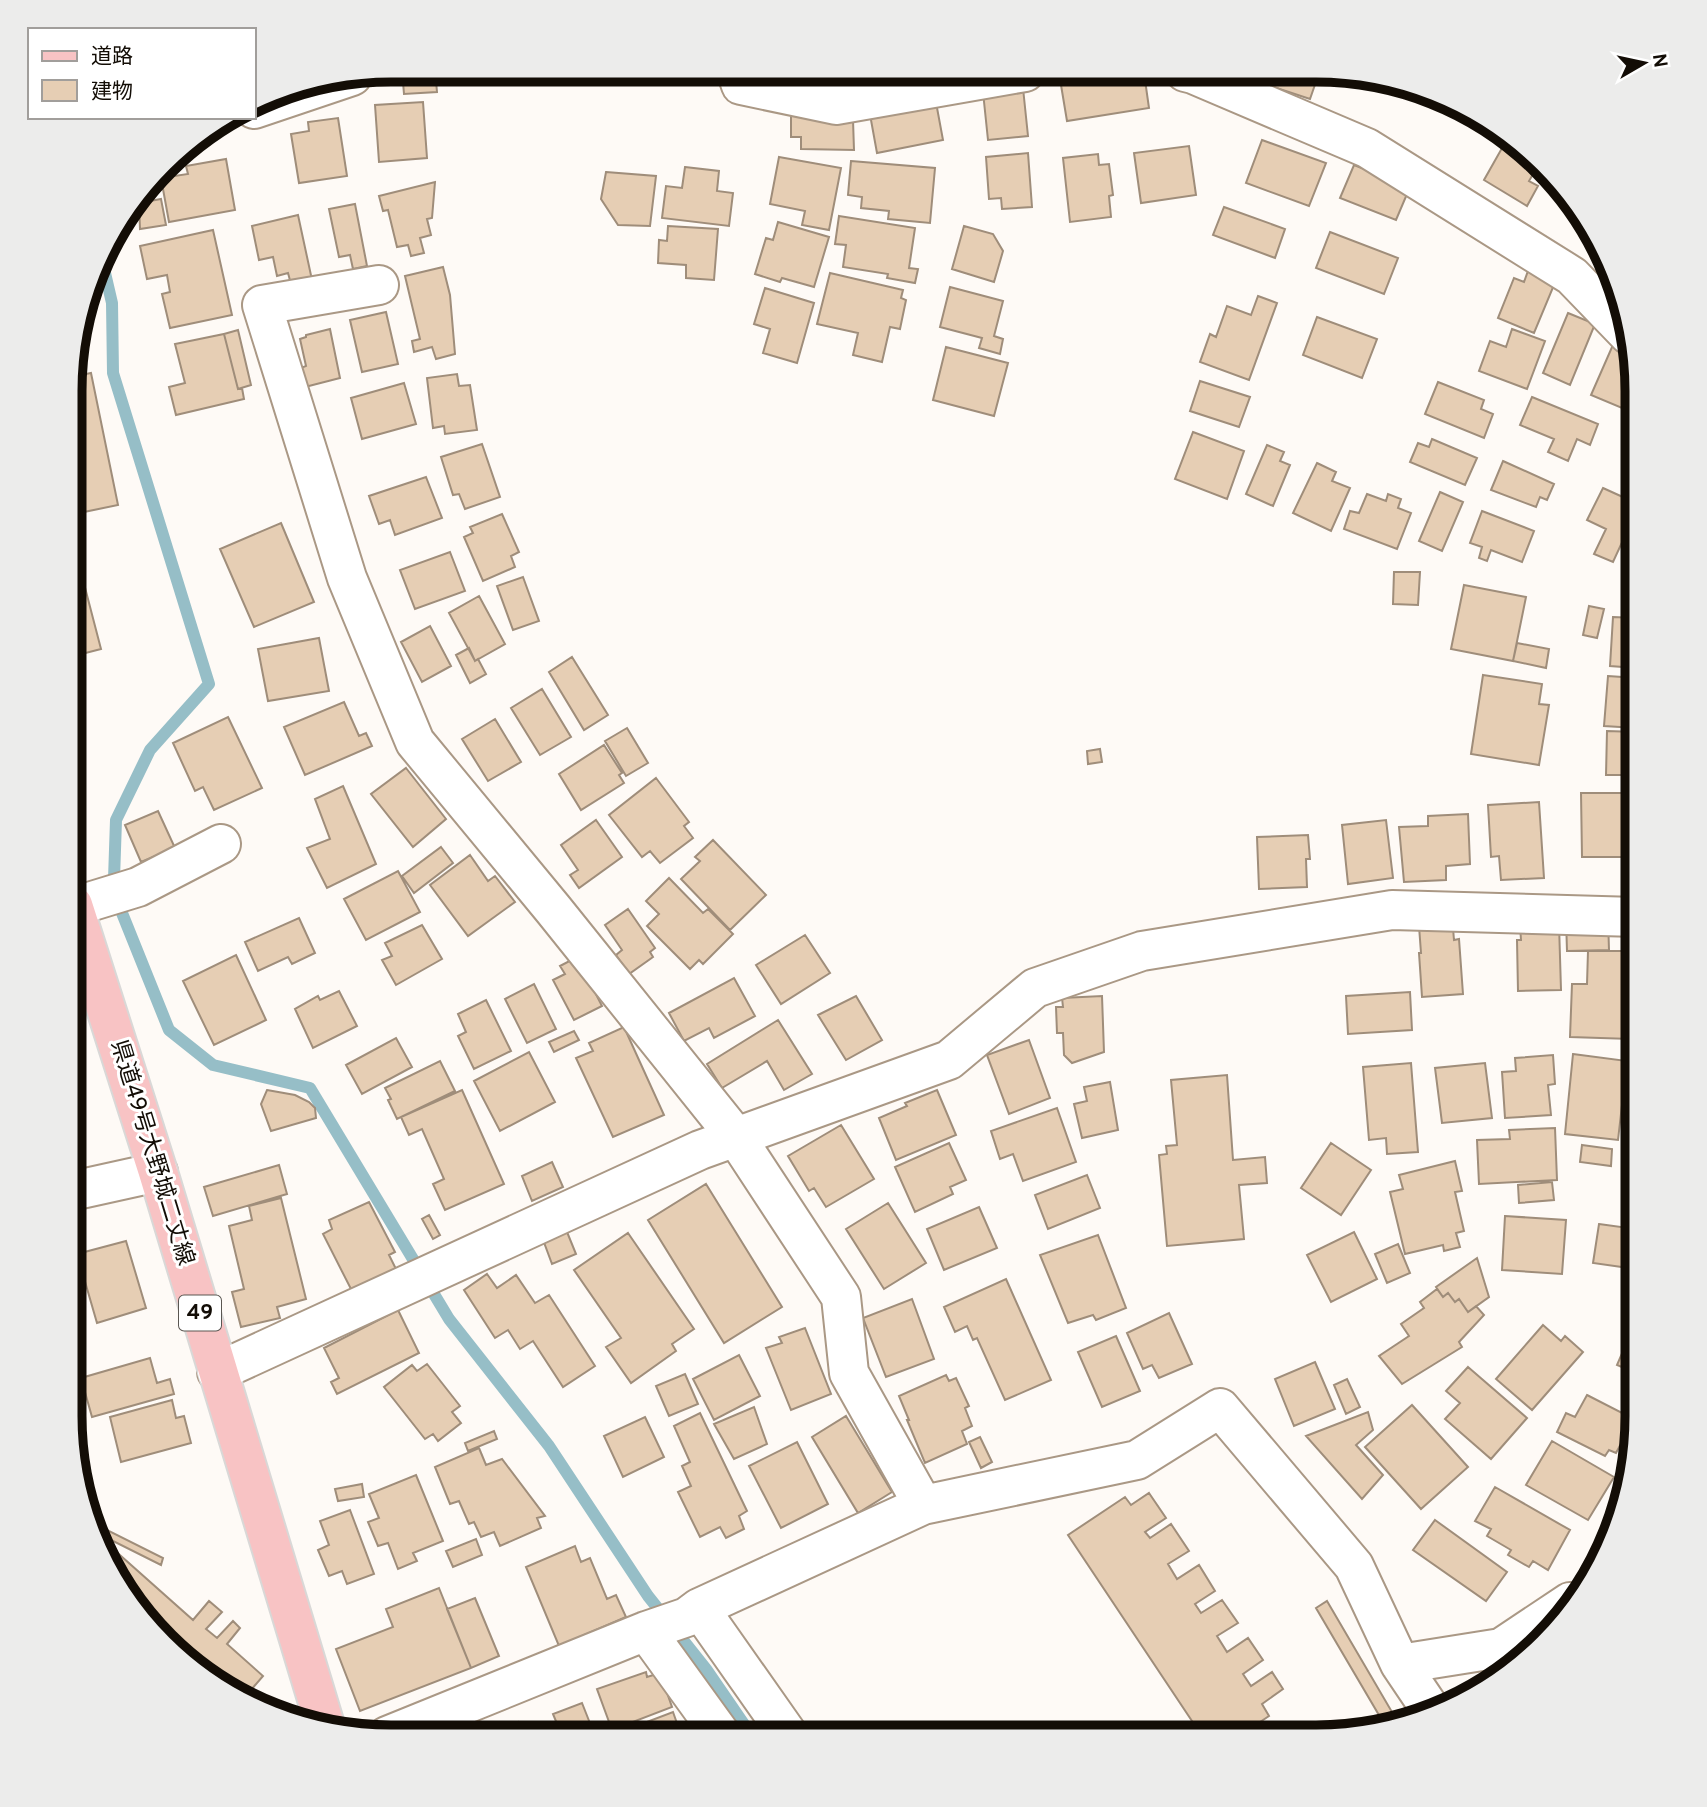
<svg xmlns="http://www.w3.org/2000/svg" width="1707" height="1807" font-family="Overpass,'Noto Sans JP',sans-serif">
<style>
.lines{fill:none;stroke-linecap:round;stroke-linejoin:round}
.stream{stroke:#96bec7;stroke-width:12}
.building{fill:#e6ceb4;stroke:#9f8d7a;stroke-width:2}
.minor-casing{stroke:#aa9885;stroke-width:42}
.major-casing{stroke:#d9d8d7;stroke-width:42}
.minor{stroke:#fff;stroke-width:38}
.major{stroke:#f8c3c4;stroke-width:38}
.labels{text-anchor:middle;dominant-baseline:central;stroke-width:6;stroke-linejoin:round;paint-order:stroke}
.shield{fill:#fff;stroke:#5a5651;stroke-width:2}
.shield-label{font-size:21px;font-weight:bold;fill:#130d06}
.street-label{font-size:23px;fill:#130d06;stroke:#fff}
.rim{fill:none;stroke:#130d06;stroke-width:9}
</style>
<rect width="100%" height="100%" fill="#fefaf6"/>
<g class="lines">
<!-- stream -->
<path class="stream" d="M102,260L112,303L113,373L209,684L150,750L116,820L114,879L122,913L169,1030L213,1065L310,1088L449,1319L549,1446L648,1596L706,1669L752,1736"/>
</g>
<!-- building -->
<path class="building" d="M402,70H435L437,92L404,94Z
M822,71H871V72L843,80L841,73L824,78Z
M1251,72L1319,73L1310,99L1249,79Z
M1125,75L1126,83L1145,80L1149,108L1067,121L1061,85Z
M1023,88L1028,136L988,140L983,92Z
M935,97L943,140L877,153L869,109Z
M423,102L427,158L379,162L375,105Z
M791,113L853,120L854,150L801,149V137H791Z
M338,118L347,176L299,183L291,134L309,131L308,122Z
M1262,140L1326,163L1309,206L1246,183Z
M1506,141L1536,169L1529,181L1538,186L1527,206L1484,180Z
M1189,146L1196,195L1141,203L1134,153Z
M1028,153L1032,207L1002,209L1001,198L989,199L986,157Z
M1098,154L1099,165L1109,164L1113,195L1109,196L1111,217L1070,222L1063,158Z
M779,157L841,168L829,230L802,225L805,211L770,204Z
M226,159L235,210L169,222L161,178L188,174L186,166Z
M851,161L935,168L930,223L888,219L889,211L861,208L862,197L848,195Z
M1354,165L1410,187L1396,220L1340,198Z
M685,167L719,171L717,191L733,193L729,226L662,218L666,186L682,188Z
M606,172L656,176L650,226L618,225L601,199Z
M435,182L432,218L427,219L431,235L420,238L424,253L411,256L408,245L397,247L388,210L383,211L379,196Z
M161,199L166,225L140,229L139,203Z
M355,204L367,266L353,269L350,255L339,257L329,209Z
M1224,207L1285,229L1275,258L1213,235Z
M298,215L312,280L291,284L288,273L277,276L273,257L259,260L252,226Z
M839,216L915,228L909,268L918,269L915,283L887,278L888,274L843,267L846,245L835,244Z
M778,222L829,237L814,287L782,278L780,282L755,274L766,238L773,240Z
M668,226L718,229L714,280L686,278V265L658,263L659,240L667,241Z
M964,226L993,234L1003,251L994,282L952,269Z
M213,230L232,315L170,328L162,294L170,292L167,275L147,279L140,246Z
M1330,232L1398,258L1384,294L1316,268Z
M443,267L450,295L455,354L436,359L432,347L414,352L412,341L420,339L405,276Z
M1528,271L1554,285L1534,333L1498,318L1514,278L1524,282Z
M830,273L903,290L901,298L906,300L900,329L890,327L882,362L853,355L858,333L817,324Z
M950,287L1003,301L994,336L1003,339L1000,354L979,348L982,338L940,327Z
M765,288L814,303L797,363L763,353L770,329L754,324Z
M1258,296L1277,303L1249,380L1200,362L1210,334L1216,337L1227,306L1251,315Z
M386,312L398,364L362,372L350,320Z
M1568,313L1595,324L1570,385L1543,373Z
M1317,317L1377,339L1362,378L1303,355Z
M330,329L340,378L305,387L301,368L306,366L300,339L306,337V335Z
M1512,329L1545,341L1527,389L1479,371L1490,341L1506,347Z
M238,330L251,385L238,389L224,334Z
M224,334L238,389L242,388L244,399L176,415L169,387L185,383L175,344Z
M1616,338L1633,354L1636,370V375L1622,408L1591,395Z
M78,340L82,362L76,363V341Z
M946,347L1008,363L994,416L933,400Z
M91,373L118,505L79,513L75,499L76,376Z
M457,374L459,386L470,385L477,430L445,434L444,426L433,428L427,378Z
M1200,381L1250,397L1239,427L1190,411Z
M1438,382L1484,400L1481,409L1493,414L1484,438L1425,414Z
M404,383L416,424L362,439L351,398Z
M1532,397L1598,424L1590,445L1577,439L1568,461L1548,452L1554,439L1520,425Z
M1193,432L1244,451L1227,499L1175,479Z
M1432,439L1477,458L1465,485L1410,462L1418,443L1429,447Z
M482,444L500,497L465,509L459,494L453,495L441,457Z
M1267,445L1284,452L1280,461L1290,465L1273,506L1246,494Z
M1503,461L1554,484L1547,500L1540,497L1536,507L1491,490Z
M1317,463L1336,472L1332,481L1350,488L1331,531L1293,513Z
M426,477L442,518L395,535L390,520L379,524L369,496Z
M1603,488L1636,503V512L1613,562L1594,554L1606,529L1587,520Z
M1440,492L1463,502L1442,551L1419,541Z
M1367,494L1386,501L1388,494L1401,499L1398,508L1411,513L1397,549L1344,529L1350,511L1359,513Z
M1482,511L1534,531L1522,562L1491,550L1487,561L1479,558L1482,547L1470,543Z
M502,514L519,552L511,556L515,567L483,581L464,537L473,533L470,527Z
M281,523L314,602L254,627L220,549Z
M450,552L465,591L415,609L400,570Z
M1394,572H1420L1418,605L1393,604Z
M82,576L101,649L74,656L75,578Z
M523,577L539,621L513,630L497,586Z
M1464,585L1526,597L1513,661L1451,649Z
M479,596L505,644L475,661L449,613Z
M1589,606L1604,609L1597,638L1583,635Z
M1613,617L1636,618V668L1610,666Z
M430,626L451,666L422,682L401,642Z
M319,638L329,691L268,701L258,649Z
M1517,643L1549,649L1546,668L1513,661Z
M469,648L475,661L478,659L486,674L470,683L456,655Z
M572,657L608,715L584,730L549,672Z
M1483,675L1542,684L1539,704L1549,705L1539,765L1471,754Z
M1608,676L1636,678V728L1604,726Z
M542,689L571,737L540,755L511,708Z
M344,702L359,736L366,733L372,746L305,775L284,727Z
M228,717L262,788L214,810L203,787L195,791L173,743Z
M495,719L521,762L488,781L462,739Z
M627,728L648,763L626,776L605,741Z
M1607,731L1636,732V775H1606Z
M604,745L622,773L619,775L624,783L581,810L559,774Z
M1100,749L1102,762L1088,764L1087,751Z
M406,768L446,819L413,847L371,794Z
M656,778L689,822L684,826L693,838L660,863L650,851L642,857L609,815Z
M343,786L376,864L327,888L307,848L330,839L315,799Z
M1581,793H1636V857H1582Z
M1539,802L1544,878L1501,880L1499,856L1491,857L1488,805Z
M158,811L175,848L141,862L125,825Z
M1468,814L1470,864L1446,866V880L1404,882L1399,827L1428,826V816Z
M596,820L622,857L579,888L570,875L578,870L561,845Z
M1386,820L1393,878L1348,884L1342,825Z
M1308,835L1310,859H1306L1307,887L1259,889L1257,837Z
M713,840L766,895L730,930L681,879L700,861L695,857Z
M441,847L453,863L414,893L402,876Z
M470,855L488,881L495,876L515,902L468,936L430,885Z
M398,871L420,912L366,940L344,899Z
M669,878L703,913L708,909L733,934L703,964L699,960L690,969L647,926L659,914L646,901Z
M628,909L655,948L650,952L653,957L629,974L616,955L622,950L605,925Z
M1608,917L1609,950L1567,951L1566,918Z
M299,918L315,953L292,964L288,957L258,971L245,942Z
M1559,924L1561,990L1518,991L1517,940H1521L1520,925Z
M422,925L442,959L396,985L382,960L392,956L385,943Z
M1419,926L1453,928L1454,940L1459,939L1463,994L1422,997L1419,953H1421Z
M805,935L830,973L781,1004L756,965Z
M1588,951H1622V961H1633L1631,1039L1570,1037L1572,984H1587Z
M236,955L266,1020L214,1045L183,981Z
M577,957L602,1006L574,1020L553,980L565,974L560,966Z
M734,978L755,1016L714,1038L709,1028L684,1041L669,1013Z
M534,984L556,1029L527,1043L505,999Z
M339,991L357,1026L313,1048L295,1009L318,996L320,1000Z
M1410,992L1412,1030L1348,1034L1346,996Z
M856,996L882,1040L846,1060L818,1015Z
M1102,996L1104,1052L1072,1063L1064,1055L1063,1033H1057L1056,1007H1063L1062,998Z
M486,1000L511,1051L474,1069L458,1036L466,1032L458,1014Z
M778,1020L812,1074L784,1090L767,1061L722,1088L707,1064Z
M624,1027L664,1115L613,1137L576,1058L593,1051L589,1043Z
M574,1031L579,1040L554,1052L549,1042Z
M396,1038L412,1067L362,1094L346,1065Z
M1029,1040L1050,1098L1009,1114L987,1055Z
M529,1052L555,1102L500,1131L474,1081Z
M1573,1054L1627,1061L1618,1140L1565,1134Z
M1553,1055L1555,1084L1548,1085L1551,1115L1505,1118L1502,1072L1516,1071L1515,1058Z
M440,1061L455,1091L397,1119L388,1100L391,1099L385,1088Z
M1411,1063L1418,1152L1387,1154L1386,1138L1369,1140L1363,1067Z
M1485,1063L1492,1118L1442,1123L1435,1068Z
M1227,1075L1233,1160L1265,1157L1267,1183L1239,1185L1244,1239L1167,1246L1159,1155L1167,1154L1166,1146L1177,1145L1171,1080Z
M1110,1082L1118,1130L1082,1138L1074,1104L1087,1101L1084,1087Z
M267,1090L295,1095L309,1102L315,1108L316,1118L271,1131L261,1104Z
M462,1090L504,1184L445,1210L433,1184L444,1179L422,1129L409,1135L401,1117Z
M937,1090L956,1135L896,1160L879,1118L907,1106L905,1103Z
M1057,1108L1076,1162L1023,1181L1013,1154L1000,1159L991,1131Z
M841,1125L874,1179L826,1207L814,1188L809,1191L788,1156Z
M1555,1128L1557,1180L1479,1184L1477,1140L1510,1139L1509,1130Z
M949,1143L966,1180L950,1187L953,1194L915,1212L895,1167Z
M1331,1143L1371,1170L1341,1215L1301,1188Z
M1582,1145L1612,1149L1611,1166L1580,1162Z
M1455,1161L1462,1191L1455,1192L1464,1231L1456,1233L1460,1247L1444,1251L1443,1245L1405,1254L1390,1192L1403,1189L1399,1175Z
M552,1162L563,1187L532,1201L522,1176Z
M279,1165L287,1194L213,1216L204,1187Z
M1087,1175L1100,1208L1048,1229L1035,1195Z
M1552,1182L1554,1200L1519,1203L1518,1185Z
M706,1184L782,1307L724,1343L648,1220Z
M281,1198L306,1299L277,1307L280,1318L241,1327L232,1292L244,1289L229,1226L252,1220L249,1206Z
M369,1202L395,1252L389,1255L397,1271L353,1293L323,1234L332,1229L329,1220Z
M888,1203L926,1263L884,1289L846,1229Z
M979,1207L997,1248L944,1270L927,1229Z
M429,1215L440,1235L433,1239L422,1219Z
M1505,1216L1566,1220L1562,1274L1502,1270Z
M1599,1224L1636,1229V1269L1593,1263Z
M565,1227L576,1254L552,1264L542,1237Z
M1354,1232L1377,1279L1331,1302L1307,1255Z
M628,1233L694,1329L672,1344L676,1351L631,1383L606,1347L621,1338L574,1270Z
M1098,1235L1126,1308L1096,1320L1093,1315L1068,1323L1040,1255Z
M126,1241L146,1308L97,1323L77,1254Z
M1398,1244L1410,1273L1387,1283L1375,1254Z
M1477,1258L1489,1297L1468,1312L1459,1299L1455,1302L1448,1293L1443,1297L1436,1287Z
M487,1274L497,1288L516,1275L535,1303L549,1295L595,1366L563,1387L533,1341L520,1349L508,1330L495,1338L464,1290Z
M1006,1279L1051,1380L1005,1400L977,1338L973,1340L967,1326L955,1332L944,1307Z
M1437,1289L1443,1297L1448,1293L1455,1302L1459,1299L1468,1312L1476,1306L1484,1315L1459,1342L1462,1347L1402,1384L1379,1356L1409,1336L1401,1324L1424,1308L1420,1302Z
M912,1299L934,1359L886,1377L863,1318Z
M398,1310L419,1353L337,1394L331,1382L339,1378L324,1348Z
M1169,1313L1192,1364L1159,1378L1152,1365L1143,1369L1127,1333Z
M1543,1325L1561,1341L1565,1336L1583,1352L1532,1410L1496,1379Z
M805,1328L831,1394L791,1410L766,1348L782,1343L779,1337Z
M1633,1328L1636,1330V1373L1617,1365Z
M1116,1336L1140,1391L1102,1407L1078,1352Z
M739,1355L760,1396L714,1420L693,1379Z
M150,1358L157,1383L170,1379L174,1394L92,1417L81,1378Z
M1315,1362L1335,1409L1294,1426L1275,1379Z
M427,1364L460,1406L452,1412L461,1423L438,1441L433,1434L425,1439L384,1387L412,1365L417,1371Z
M1468,1367L1527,1418L1491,1459L1445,1419L1460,1403L1446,1391Z
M685,1374L698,1404L669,1416L656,1386Z
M946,1375L949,1381L956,1378L969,1406L965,1408L972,1426L962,1431L967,1444L925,1463L907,1420H909L899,1396Z
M1347,1379L1360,1407L1346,1414L1334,1385Z
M1587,1395L1636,1420V1432L1631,1442L1624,1438L1616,1453L1609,1450L1605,1456L1557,1432L1566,1413L1575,1417Z
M172,1400L176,1418L184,1416L191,1443L121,1462L110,1417Z
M1412,1405L1468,1467L1421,1509L1365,1447Z
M754,1407L767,1444L734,1459L714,1424Z
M1368,1412L1373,1430L1356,1445L1383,1475L1362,1499L1306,1436Z
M700,1413L747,1511L739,1516L744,1529L726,1538L720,1527L700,1537L678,1492L691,1486L682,1466L690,1462L674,1426Z
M71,1416L84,1465L77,1467L71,1437Z
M846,1416L892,1492L858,1513L812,1437Z
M645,1417L664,1457L623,1477L604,1436Z
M494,1431L497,1439L468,1451L465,1443Z
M980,1437L992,1462L981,1468L969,1442Z
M1552,1441L1614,1477L1588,1520L1526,1485Z
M797,1442L828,1504L781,1528L749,1466Z
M479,1448L486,1465L502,1459L545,1516L537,1518L541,1528L500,1546L494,1532L481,1537L474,1522L469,1524L459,1501L450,1504L435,1467Z
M416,1475L443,1541L413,1553L417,1561L398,1569L388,1543L378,1546L368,1522L379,1518L369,1494Z
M362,1484L364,1497L338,1501L335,1489Z
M1495,1487L1570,1530L1548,1570L1533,1561L1529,1567L1508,1555L1511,1550L1487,1536L1491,1529L1475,1521Z
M1149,1493L1166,1518L1145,1532L1150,1538L1171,1524L1189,1551L1168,1564L1177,1579L1199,1565L1215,1591L1195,1604L1201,1613L1222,1600L1238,1623L1217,1636L1227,1652L1248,1638L1263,1660L1243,1674L1251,1686L1272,1672L1283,1689L1262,1704L1269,1716L1239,1736H1202L1068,1535L1125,1497L1131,1505Z
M350,1510L374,1574L347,1584L342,1571L329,1576L318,1550L329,1545L320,1521Z
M87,1520L163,1558L161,1565L93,1531Z
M1435,1520L1507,1572L1486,1601L1413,1550Z
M94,1532L193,1620L209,1601L222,1612L206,1629L217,1638L233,1621L240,1628L227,1644L263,1676L244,1698L231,1694L124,1595Z
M476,1539L482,1555L453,1567L446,1551Z
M575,1546L581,1562L590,1558L607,1599L616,1595L626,1617L559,1646L526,1567Z
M439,1588L471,1668L360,1711L336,1649L393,1627L386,1609Z
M475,1598L499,1656L471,1668L447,1609Z
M1327,1601L1399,1724L1386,1727L1316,1608Z
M646,1672L647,1677L660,1673L672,1707L612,1730L597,1689Z
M582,1703L595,1736H562L553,1714Z
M673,1712L679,1729L675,1731L677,1736H610Z
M518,1722L520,1730L531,1725L535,1736H495L493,1731Z"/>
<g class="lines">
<!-- minor casing -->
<g class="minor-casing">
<path id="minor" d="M736,71L741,85L836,105L1025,72
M1185,72L1193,74L1367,148L1572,276L1629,335
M254,109L352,76
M379,285L262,305L347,578L415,742L553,909L736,1137L841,1297L849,1373L923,1505
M89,902L138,887L221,844
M72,1191L158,1172
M217,1372L700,1150L949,1060L1035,988L1142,951L1392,910L1636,917
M699,1608L923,1505L1137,1460L1220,1408L1354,1566L1400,1664
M646,1631L722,1736
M1433,1713L1400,1664L1501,1648L1570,1602
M387,1736L646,1631L687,1617L699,1608L789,1736"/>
</g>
<!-- major casing -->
<g class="major-casing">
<path id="major" d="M73,905L158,1172L324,1722"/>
</g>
<!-- minor -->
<use href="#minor" class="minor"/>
<!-- major -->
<use href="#major" class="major"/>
</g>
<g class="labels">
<!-- shield labels -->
<rect class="shield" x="179" y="1295.5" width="42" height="35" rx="5"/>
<g class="shield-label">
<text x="200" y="1313">49</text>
</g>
<!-- street labels -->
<g class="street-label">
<text transform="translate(151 1153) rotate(73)">県道49号大野城二丈線</text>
</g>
</g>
<!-- crop -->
<path d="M0 0H1707V1807H0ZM391 82H1316A309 309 0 0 1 1625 391V1416A309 309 0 0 1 1316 1725H391A309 309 0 0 1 82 1416V391A309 309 0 0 1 391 82Z" fill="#ececeb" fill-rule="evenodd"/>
<path class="rim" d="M391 82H1316A309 309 0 0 1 1625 391V1416A309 309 0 0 1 1316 1725H391A309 309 0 0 1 82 1416V391A309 309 0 0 1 391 82Z"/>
<!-- legend -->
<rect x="28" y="28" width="228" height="91" fill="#ffffff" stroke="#a19e9b" stroke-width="2"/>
<rect x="42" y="51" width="35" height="10" fill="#f8c3c4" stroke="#a19e9b" stroke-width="2"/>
<text x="91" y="63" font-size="21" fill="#130d06">道路</text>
<rect x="42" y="80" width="35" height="21" fill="#e6ceb4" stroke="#a19e9b" stroke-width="2"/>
<text x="91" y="98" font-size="21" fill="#130d06">建物</text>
<!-- north arrow -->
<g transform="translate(1644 63) rotate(81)" stroke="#ffffff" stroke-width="5" paint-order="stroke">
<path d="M0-5L12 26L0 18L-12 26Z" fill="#130d06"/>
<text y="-10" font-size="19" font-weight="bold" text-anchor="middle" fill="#130d06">N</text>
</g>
</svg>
